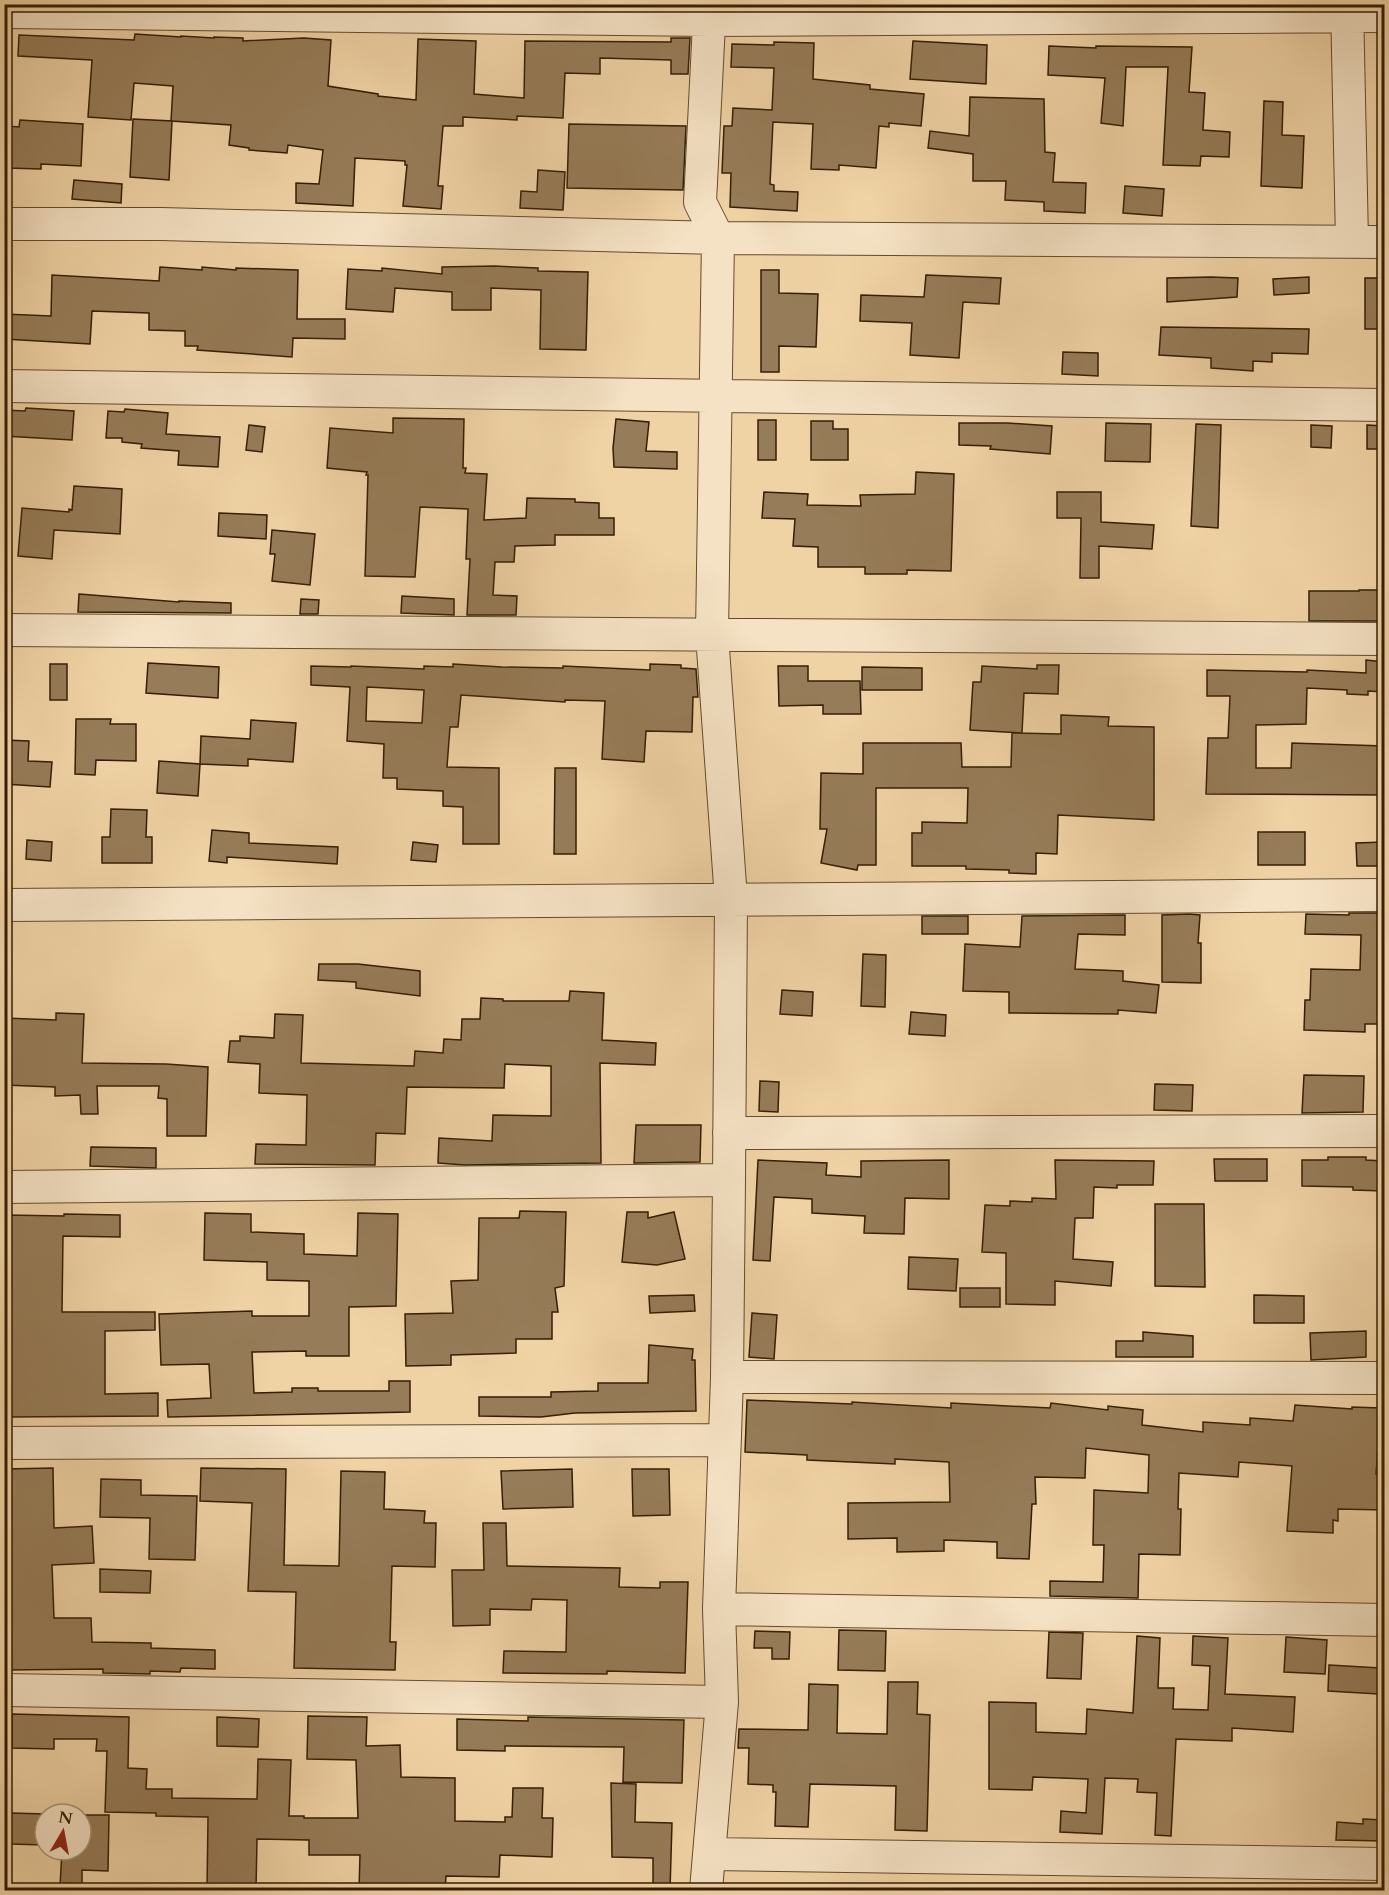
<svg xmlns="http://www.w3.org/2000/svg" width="1389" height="1895" font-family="Cardo,serif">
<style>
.building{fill:#967c58;stroke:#351e04;stroke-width:1.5;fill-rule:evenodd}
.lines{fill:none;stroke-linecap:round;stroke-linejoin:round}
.minor-casing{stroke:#644b2c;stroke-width:34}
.minor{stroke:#f5e2c4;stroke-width:32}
</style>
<rect width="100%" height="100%" fill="#f0d3a5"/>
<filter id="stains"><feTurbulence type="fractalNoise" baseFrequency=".00333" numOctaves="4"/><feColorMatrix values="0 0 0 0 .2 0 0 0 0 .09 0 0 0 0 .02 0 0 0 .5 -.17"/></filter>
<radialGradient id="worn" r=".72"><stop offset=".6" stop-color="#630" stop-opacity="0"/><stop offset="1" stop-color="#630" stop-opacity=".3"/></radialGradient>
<!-- building -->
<path class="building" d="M135,34L181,37V36L214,38V37L243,38V41L304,38L331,40L328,86L378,94V96L416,100L418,39L476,41L474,94L524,98L525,41L671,42V38H690L688,74H671V60L600,58V74L565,73L563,118L517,116V120L463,117V126H443L438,186H443L441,209L403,206L407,165H405V161L355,158L353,206L296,203V183L319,184L323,150L288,145L287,153L249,150V148L229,145L231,125L171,121L173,86L134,83L131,120L88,117L92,60L18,56L19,35L134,40Z
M913,41L987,45L986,84L910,79Z
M774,42L814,43L813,79L870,85V89L924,94L921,126L889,123V127L879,126L876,168L839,165V170L811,169L813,124L773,122L770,184L774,185V191L798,192L797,211L730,207L731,173H722L724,126H732L733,108L772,110L774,68L731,67L732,44L774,45Z
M1049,46L1096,48V46L1192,47L1189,92L1205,93L1203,130L1230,132L1229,157L1201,156L1200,166L1163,165L1168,67H1126L1123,126L1101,123L1105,78L1048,75Z
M970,97L1044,99L1045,152L1055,153L1053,182L1086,183L1085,213L1044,211V202L1005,200L1006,181H973V154L928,148L930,131L969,136Z
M1264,101L1283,102L1282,135L1304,136L1302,188L1261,186Z
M133,119L172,121L169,180L130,177Z
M20,120L83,124L81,166L41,164V169L7,168L8,126L19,127Z
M569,124L686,126L683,190L567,188Z
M538,170L565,172L563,210L520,208L521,191L537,192Z
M74,180L122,184L121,203L72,199Z
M1125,186L1164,189L1162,216L1123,213Z
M494,266L538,268V271L588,272L586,350L540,349L541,290L491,288V310H452V292L395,288L393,312L346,309L348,269L382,271V268L442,274V267Z
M160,267L202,270V267L236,270V268L298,270L297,319H345V339L293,338L292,357L197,350L198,346H185V331L149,330V313L92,311L90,344L4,339V314L51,316L52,275L159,281Z
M761,270H779V293L818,294L816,347L779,346V372H761Z
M926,275L1001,278L999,304L963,302L959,358L910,355L912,323L860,321L861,295L924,297Z
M1211,277L1238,278L1237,297L1167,302V278Z
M1309,277V293L1274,295L1273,279Z
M1365,278H1384V329H1365Z
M1161,327L1309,329L1308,354L1272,353V362L1253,361V371L1211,368V358L1159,355Z
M1063,352L1098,353V376L1062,374Z
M26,408L74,411L72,440L4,436V410L25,411Z
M125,409L168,413L166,434L220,437L218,467L178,465L179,451L141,448L142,444L122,442V438H106L108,411L124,412Z
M393,418L464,419L463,468H466L465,473L487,474L484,520L526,518L527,498L575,499V502L599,503V518H614V535H555V545L515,546L514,562H495L493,595L517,596L516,615H467L470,559H466L468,509L420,507L415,577L365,576L368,475H366L367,472L327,468L330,428L393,433Z
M616,419L649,422L646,451L677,452V469L614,467L613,448Z
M758,420H776V460H758Z
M811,421H833V429H848V460H811Z
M959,423H1008L1052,426L1050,454L990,449L991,446L959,445Z
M1106,423L1151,424L1150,462L1105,461Z
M1196,424L1221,425L1218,528L1191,526Z
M249,425L265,427L262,452L246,450Z
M1311,425L1332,426L1331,448L1311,447Z
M1367,425L1384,426V449H1367Z
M916,472L954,474L951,571L907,570V574H865V567H818V547L793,546L795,519L762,518L764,492L808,494L807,505L861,506L860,495L915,494Z
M74,486L122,489L120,534L54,530L52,559L18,556L22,508L69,512V509L72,510Z
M1057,492H1101V522L1154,525L1152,549L1099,546V578H1080L1081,518H1057Z
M219,513L267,515L266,539L218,536Z
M272,530L315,534L310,585L272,581L275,554H270Z
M1359,590H1384V621H1309V591H1359Z
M79,594L179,602V601L231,603V613L78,612Z
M402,596L454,599V615L401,613Z
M301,599L319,600L318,614H300Z
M1366,660L1384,662V692L1368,691V695L1347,694V690L1307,688L1306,724L1256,725V768H1291L1292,743L1384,746V795L1206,794L1208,738H1228L1230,696H1207V670L1307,672V670L1366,673Z
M148,663L219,667L218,698L146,693Z
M50,664H67V700H50Z
M453,664L502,667L563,668V666L650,670V664L681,665V668L696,669L698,697H693L692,732L646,731L644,762L602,759L605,701L565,700V702L461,695L458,727H450L447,767L499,768V844H463V807L443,806V791L397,789V778H383L384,744L347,741L350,687L311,685V666L351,667V666L424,669V666L453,667ZM367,687L424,690L422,723L366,721Z
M1037,665H1059L1058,694L1024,693L1022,733L970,730L973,682H981L982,666L1037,669Z
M778,666H808V681H860L861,714H823V705L779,706Z
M862,667L922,668V690H862Z
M1061,715L1109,717L1108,726L1154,727V820L1058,815L1057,854L1036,853V874L1009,873V870L966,869V866H912V833H922V822L967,823L968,788H876V865H858L857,870L821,863L827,829H820L821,773L863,774V743H961L962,767H1011L1012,733L1061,734Z
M76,719H111L110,724H136V761L96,760L95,775L75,774Z
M251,720L296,723L293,762L248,759V766L200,764L201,736L250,739Z
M4,740L29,741L28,761L52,762L50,787L4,784Z
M159,761L200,764L198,796L157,793Z
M555,768H576V854H554Z
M111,809L147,810L146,837H152V863H102V837H110Z
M212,830L249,833V843L338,847L337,864L227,857V863L209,861Z
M1258,832H1305V865H1258Z
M27,840L52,842L51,861L26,859Z
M413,842L438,845L436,862L411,860Z
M1384,842V866H1357L1356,843Z
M1349,913H1384V1024H1365V1032L1304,1030L1305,1000H1310L1311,969L1360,970L1361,935L1305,934L1306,914L1349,915Z
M1189,914L1200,915L1198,943H1201V983L1162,982V915Z
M1125,915V935L1078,934L1075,969L1123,971V981L1159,985L1156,1013L1118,1010V1014L1009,1013V992L963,991L965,944L1020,947L1022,916Z
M922,916H968V934H922Z
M863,954L886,955L885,1007L861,1006Z
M319,964H358L420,971V996L356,988V982L318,980Z
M782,990L813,992L812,1016L780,1014Z
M570,991L604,993L602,1040L656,1043L655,1065L600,1063L601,1163L465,1165L438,1163L439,1138L492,1141L493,1115L551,1116V1066L505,1064L504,1088L407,1087L405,1134L376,1133L375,1165L255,1164L256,1144L306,1145L307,1095L259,1093L260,1064L228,1062L230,1041H240V1036L274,1038L275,1014L303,1015L301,1063L414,1066L415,1051L443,1053L444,1039L461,1040L462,1019H480L481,998L503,999V1001H569Z
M911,1012L946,1015L945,1036L909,1034Z
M56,1013L84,1014L82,1063L166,1064L208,1067L206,1136H167V1099L158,1098L159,1086H97L98,1114H81L80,1095L55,1096V1087L4,1085V1018L56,1020Z
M1304,1075L1364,1076L1363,1112L1302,1113Z
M760,1081L779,1082L778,1112L759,1111Z
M1155,1084L1193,1085L1192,1111L1154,1110Z
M636,1125H701L700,1162L634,1163Z
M91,1147L156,1148V1168L90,1166Z
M1328,1157H1366V1160L1384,1161V1191L1353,1190V1187L1302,1186V1160H1328Z
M1214,1159H1267V1181H1215Z
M758,1160L827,1163L826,1175L861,1177V1161L949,1160V1199L905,1198L904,1234L864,1233L865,1216L812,1213V1199L774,1197L770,1261L753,1260Z
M1055,1160L1154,1161L1153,1185H1117V1188L1094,1187L1093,1218H1075L1073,1259L1113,1262L1111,1286L1055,1281V1305L1006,1304V1253L982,1252L985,1205L1010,1206V1201L1032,1202V1198L1056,1199Z
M1155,1204H1204L1205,1287L1155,1286Z
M520,1211L566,1212L564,1286L555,1288L558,1312H552V1339H516V1353L451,1355V1365L406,1366L405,1314L453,1313L451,1281L478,1280L479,1218H519Z
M627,1212H648V1218L674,1212L685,1259L657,1265L622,1262Z
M205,1213L251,1214V1232L304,1234V1254L357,1256L358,1213L398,1214L396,1306L349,1307V1356H306V1351L252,1352L254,1393L292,1392V1388H318V1391H389V1381H410V1412L168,1417L167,1400L211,1398L209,1364L161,1365L159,1314L252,1311V1316H309V1281L267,1280V1262L204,1260Z
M64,1214L120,1215V1237L63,1236L62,1312H155V1330L105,1331V1394L158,1393V1416L4,1417V1394H10V1356H4L7,1215L64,1216Z
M909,1257L958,1259L956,1291L908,1289Z
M960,1288H1000V1307H960Z
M694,1295L695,1311L650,1313L649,1296Z
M1254,1295L1304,1296V1323H1254Z
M752,1313L777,1315L774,1359L749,1357Z
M1366,1331V1357L1311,1360L1310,1333Z
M1143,1332L1193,1336V1357H1116V1341H1143Z
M649,1345L693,1349L692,1360H695L696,1411L575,1413L541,1417L479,1416V1397H551V1392L598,1391V1383H648Z
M747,1400L852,1404V1402L951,1408V1403L1050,1408L1051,1403L1108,1410V1406L1143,1410L1142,1425L1203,1432V1422L1250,1425V1418L1293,1421L1295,1405L1352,1409V1407L1381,1408L1376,1474H1384V1510L1338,1509V1521L1333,1520V1533L1287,1531L1292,1466L1239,1462L1238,1477L1179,1473L1178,1509H1181L1180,1555L1139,1554L1138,1598L1050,1596V1581L1103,1582L1104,1545H1093L1094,1490L1148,1493L1149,1455L1086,1448L1085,1478L1035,1477L1036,1504H1032L1029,1559L997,1558V1542L944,1540V1551L897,1552V1538L848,1539V1503L950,1502L949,1462L895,1459V1464L807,1460V1455L745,1452Z
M53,1468L54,1528L92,1526L94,1563L52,1565L54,1618H91L92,1642L151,1643V1648L215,1650V1669L181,1668L180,1672L150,1671V1674L103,1673V1669L4,1670V1469Z
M201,1468L286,1469L284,1565L339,1566L341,1471L385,1472L384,1509L425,1511L424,1523H436L435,1567L392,1566L390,1642H396L395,1670L294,1668L296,1592L248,1591L252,1503L200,1501Z
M572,1469L573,1507L503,1509L501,1471Z
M632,1469H669L670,1515L633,1516Z
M101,1479L141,1480V1495L197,1496L195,1560L149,1559L150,1518L100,1517Z
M483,1523H506L507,1566L620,1568L619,1587L660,1588V1582H688L685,1673L607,1671V1674L503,1673L504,1651L566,1652L567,1600L532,1599L531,1610L490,1609V1625L453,1626L452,1570H484Z
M100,1569L151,1571L150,1593L100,1592Z
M839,1630L886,1631L885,1671L838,1670Z
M755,1631L790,1632L789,1659H772V1648H754Z
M1049,1632L1083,1633L1081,1679L1047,1678Z
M1137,1636L1160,1638L1158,1688H1174L1173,1709L1208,1710L1210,1666L1192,1665L1193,1636L1228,1638L1225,1694L1295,1697L1293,1732L1232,1728V1741L1176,1739L1171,1836L1155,1835L1157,1793L1137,1792L1138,1779L1105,1778L1102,1834L1060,1832L1061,1811L1086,1813L1088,1779L1033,1777L1032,1790L989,1789V1702L1036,1703V1732L1086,1734L1087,1709L1133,1713Z
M1286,1637L1327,1640L1325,1674L1284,1672Z
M1329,1665L1380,1668L1378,1694L1328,1691Z
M888,1682H918L917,1714L930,1715L927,1831L895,1830L896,1786L810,1784L808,1827L775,1826L776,1792H773V1785L748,1784L749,1748H738L739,1729L808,1730L809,1684L838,1685L837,1733L887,1734Z
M12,1714L129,1717L128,1768L147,1769L146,1789H172V1798L257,1799L258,1759L291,1760L289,1816H304V1818H358L356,1760L307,1759L308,1716L367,1717L366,1746L400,1745L401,1777L455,1778V1821L505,1822V1817H512L513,1788H543L542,1818H553L552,1857L500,1855L499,1877L446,1876L445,1890H359L360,1855H309V1840L257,1839L256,1890H207L208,1817L156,1816V1813L105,1812L107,1751H96L97,1739H54V1749L12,1748Z
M217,1717L259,1719L258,1747L217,1746Z
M528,1717L684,1720L682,1783L623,1782L624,1747L505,1746V1751L457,1750V1719L528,1721Z
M611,1783L636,1784L635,1822L672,1823L670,1890H653V1858L612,1857Z
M11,1813L45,1814V1845L10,1844Z
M81,1815H109L108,1871L82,1870V1887L60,1886L62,1850H81Z
M1363,1819L1384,1820V1841L1336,1840L1337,1822L1363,1824Z"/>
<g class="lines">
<!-- minor casing -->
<g class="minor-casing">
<path id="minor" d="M1347,4L1352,241
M4,12L710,20L1384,16
M4,224H161L718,238L1384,242
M4,386L1384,405
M4,630L1384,639
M4,905L1384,895
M729,1133L1384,1131
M4,1187L729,1180
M727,1377L1384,1378
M4,1443L723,1440
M719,1609L1384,1620
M4,1690L722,1702
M709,1854L1384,1864
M706,1890L722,1702L719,1609L727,1377L729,1180L731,899L712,635L718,238L700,202L710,4"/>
</g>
<!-- minor -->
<use href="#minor" class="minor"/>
</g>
<!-- margin -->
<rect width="1389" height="1895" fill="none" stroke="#f0d3a5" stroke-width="24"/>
<rect x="6" y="6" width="1377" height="1883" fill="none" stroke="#351e04" stroke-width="3"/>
<rect x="12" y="12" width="1365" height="1871" fill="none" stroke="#351e04" stroke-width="1.5"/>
<!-- north arrow -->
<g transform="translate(63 1832) rotate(10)"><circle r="28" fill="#f5e2c4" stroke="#a89477" stroke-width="1.5"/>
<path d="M0-4.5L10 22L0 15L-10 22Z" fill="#8f2418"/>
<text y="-9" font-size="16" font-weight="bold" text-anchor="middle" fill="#351e04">N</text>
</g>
<rect width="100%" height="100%" filter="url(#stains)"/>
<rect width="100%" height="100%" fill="url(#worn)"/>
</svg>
